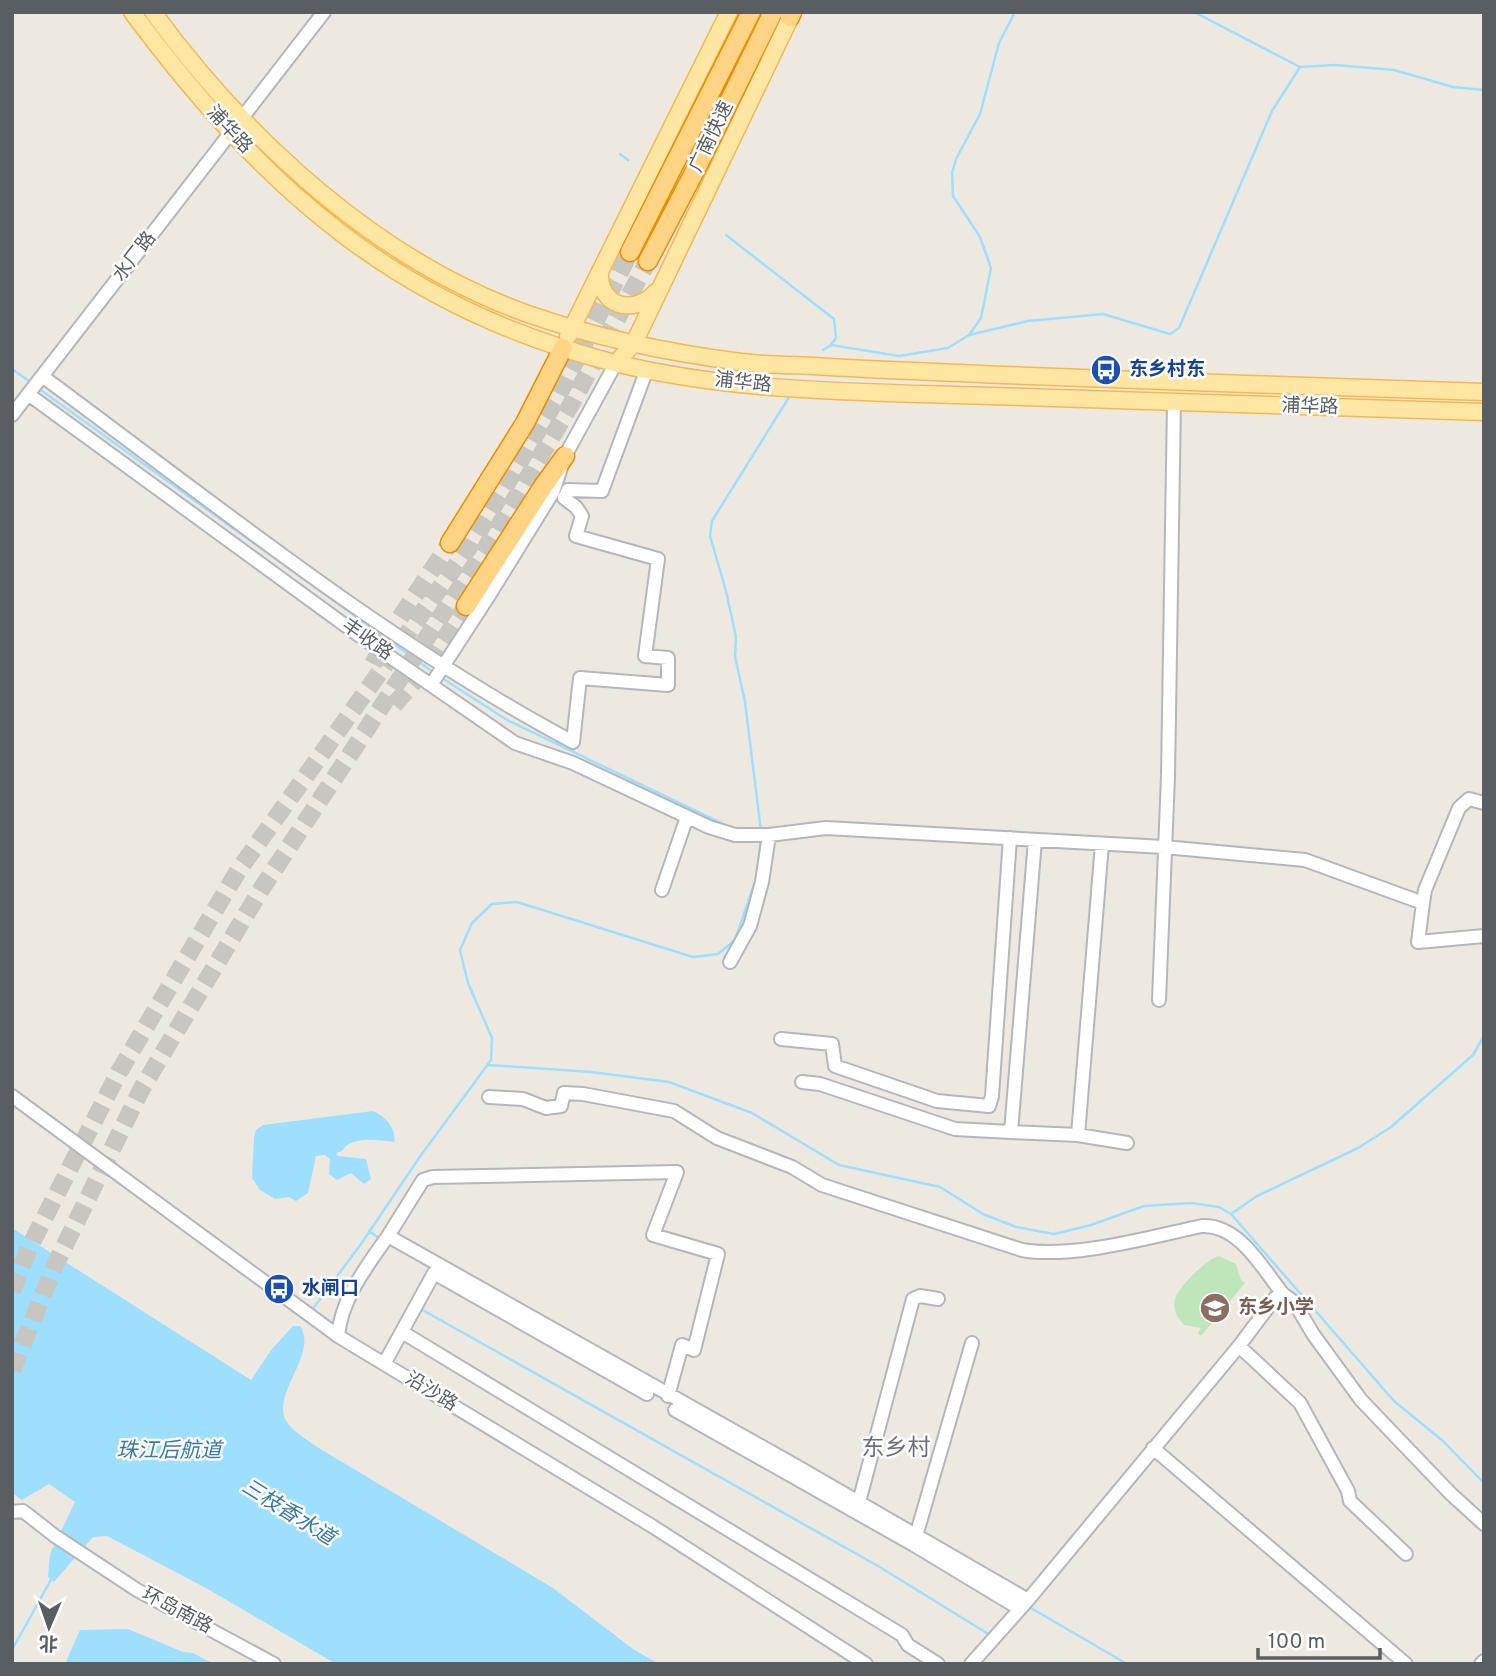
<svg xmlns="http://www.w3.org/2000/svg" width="1496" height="1676" font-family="Overpass,'Noto Sans SC',sans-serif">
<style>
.green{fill:#bfe6bb}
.water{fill:#9edeff}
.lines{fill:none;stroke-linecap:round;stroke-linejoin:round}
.stream{stroke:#9edeff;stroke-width:2.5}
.highway-tunnel{stroke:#c8c6c0;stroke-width:18;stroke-dasharray:18 9;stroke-linecap:butt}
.minor-casing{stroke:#b3b7bc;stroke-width:16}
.major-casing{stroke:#f6b750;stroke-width:19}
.highway-casing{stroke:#ed8b00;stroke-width:21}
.minor{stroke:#fff;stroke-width:12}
.major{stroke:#ffe7a3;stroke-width:16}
.highway{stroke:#ffd485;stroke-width:18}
.labels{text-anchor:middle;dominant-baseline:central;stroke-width:5;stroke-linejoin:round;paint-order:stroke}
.street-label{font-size:19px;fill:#595e62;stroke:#fff}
.transit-label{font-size:19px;font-weight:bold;fill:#164399;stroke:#fff;text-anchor:start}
.education-label{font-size:19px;font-weight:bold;fill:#785e54;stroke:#fff;text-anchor:start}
.water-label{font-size:21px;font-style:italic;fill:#367aab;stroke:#fff}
.quarter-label{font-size:23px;fill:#6a7074;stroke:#fff}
</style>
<rect width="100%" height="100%" fill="#ede9e0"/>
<!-- green -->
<path class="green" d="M1219,1256L1236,1264L1241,1280L1245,1283L1201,1336L1198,1333L1201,1328L1184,1325C1178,1318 1172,1310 1175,1299C1177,1288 1208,1258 1219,1256Z"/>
<!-- water -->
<path class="water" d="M373,1111C385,1116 397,1129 394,1142C378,1140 352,1135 342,1151L336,1153L338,1156L366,1159L371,1179L364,1184L351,1173L337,1180L329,1174L330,1159L325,1155L316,1156L308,1193L296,1201L289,1197L275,1199L260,1190L252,1178L254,1137L256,1130L263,1125Z
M12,1228L251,1380L272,1349L293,1326H300C320,1356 264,1398 290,1426C297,1434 308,1440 317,1447L553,1588L633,1649L659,1664H336L206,1588L107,1536L93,1537L54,1582L48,1577L50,1554L75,1502L49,1484L22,1500L12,1493Z
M128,1629L183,1652L193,1653L214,1664H65L80,1630Z"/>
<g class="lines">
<!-- stream -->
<path class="stream" d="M1194,12L1300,67
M620,154L628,160
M726,235L834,319L836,338L831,345
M969,335L1028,321L1103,314L1170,334L1179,328L1272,111L1300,67L1335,65L1394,70L1453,87L1484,90
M823,350L831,345L899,356L948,348L969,335L981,318L991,268L980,237L953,196L952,173L956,159L980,114L999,43L1015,12
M12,369L33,384
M38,388L433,672
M442,678L507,720L727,826
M761,831L745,702L735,656L736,637L726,591L710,536L712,521L791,394
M758,866L761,838
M488,1065L591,1072L669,1082L752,1113L839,1165L940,1187L983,1214L1016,1227L1054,1234L1091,1225L1144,1206L1191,1203L1219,1207L1231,1214L1257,1196L1358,1148L1391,1127L1473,1055L1484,1036
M1231,1214L1394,1401L1443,1441L1484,1483
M369,1231L380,1239
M388,1243L433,1269
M419,1308L878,1566L990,1635
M312,1310L361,1244L419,1158L491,1060L492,1038L468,983L460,950L472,923L492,904L517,902L693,957L718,954L735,940L757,876
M652,1393L674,1405
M1031,1608L1127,1664
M12,1650L53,1576"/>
<!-- highway-tunnel -->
<path class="highway-tunnel" d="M373,664L389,634L450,543
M394,705L424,670L466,606
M12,1291L29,1248L119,1072L238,871L472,543L556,400L630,252
M12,1370L56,1263L142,1088L262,888L484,551L569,408L648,261"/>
<!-- minor casing -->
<g class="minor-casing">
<path id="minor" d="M42,376C213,502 385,642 573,742L580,678L668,685V658L645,656L658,559L576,536L582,516L576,507L564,498L568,490L602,491L647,369
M28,394L357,634L515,743L573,763L709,827L735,835H769L826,828L1164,847L1305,860L1423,903L1418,942L1484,936
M12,415L324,12
M431,685L490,594L553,492L565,456L616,363
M1035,840L1011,1132L1078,1135L1127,1143
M662,890L687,817
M1423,903L1425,890L1459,808L1469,799L1484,803
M730,962L750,926L762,882L769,835
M1159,1000L1168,776L1174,402
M781,1039L832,1044L835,1066L937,1101L989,1106L992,1096L1010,838
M802,1082L820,1084L955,1129L1011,1132
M12,1096L338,1336L652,1526L866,1664
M489,1097L523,1099L546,1108L561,1106L564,1093L583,1094L674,1111L717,1138L792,1167L822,1185L1022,1250C1073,1259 1150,1237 1202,1226C1239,1224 1262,1268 1283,1294
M1078,1135L1102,844
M388,1236L423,1180L433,1177L677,1172L653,1235L718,1254L694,1350L682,1345L668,1396
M402,1332L902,1635L908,1645L938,1664
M338,1336C341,1299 367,1266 388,1236L798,1467L1028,1600
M1239,1346L1300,1403L1348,1491L1350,1501L1406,1554
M384,1364L434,1273L647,1394
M675,1410L914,1545L1020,1609
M1153,1448L1406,1664
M859,1502L913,1299L920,1296L938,1299
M12,1512L23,1511L55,1536L137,1590L274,1664
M916,1536L972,1343
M971,1664L1028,1600L1239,1346L1275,1298L1283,1294L1294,1302L1313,1334L1361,1400L1451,1494L1484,1524
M1481,1664L1484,1661"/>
</g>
<!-- major casing -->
<g class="major-casing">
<path id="major" d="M132,12C262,187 398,309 615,363C737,393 867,392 992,396C1156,401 1320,407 1484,412
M153,12C247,140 376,260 528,314C597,338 670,353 741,362C765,365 790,365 814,366C877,370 940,372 1003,375C1163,381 1324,387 1484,392
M600,271C598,306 633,317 656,292
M568,336L729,12
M616,363L634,343L793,12"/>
</g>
<!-- highway casing -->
<g class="highway-casing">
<path id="highway" d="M790,17L792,12
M630,252L751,12
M648,261L698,165L773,12
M450,543L525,423L563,348
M466,606L544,485L565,456"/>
</g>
<!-- minor -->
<use href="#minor" class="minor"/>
<!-- major -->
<use href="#major" class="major"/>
<!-- highway -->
<use href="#highway" class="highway"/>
</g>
<!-- icons -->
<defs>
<g id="bus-disc" transform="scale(1.575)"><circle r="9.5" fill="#1a4fb4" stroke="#fff"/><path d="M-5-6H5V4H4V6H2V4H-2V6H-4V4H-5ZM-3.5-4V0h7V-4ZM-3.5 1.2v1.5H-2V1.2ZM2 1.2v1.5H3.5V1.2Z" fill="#fff"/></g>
<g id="school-disc" transform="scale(1.575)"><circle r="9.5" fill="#8d6e63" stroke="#fff"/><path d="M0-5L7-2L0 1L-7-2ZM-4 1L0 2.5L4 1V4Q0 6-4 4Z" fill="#fff"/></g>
</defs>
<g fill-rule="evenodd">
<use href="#bus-disc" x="1106" y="370"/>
<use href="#bus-disc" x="279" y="1289"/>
<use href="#school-disc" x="1215" y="1308"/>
</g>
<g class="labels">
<!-- street labels -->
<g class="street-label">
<text transform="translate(229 130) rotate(47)">浦华路</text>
<text transform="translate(712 137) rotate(-64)">广南快速</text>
<text transform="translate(135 257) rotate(-52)">水厂路</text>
<text transform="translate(743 383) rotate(6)">浦华路</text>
<text transform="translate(1310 407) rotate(2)">浦华路</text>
<text transform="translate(367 640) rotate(35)">丰收路</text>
<text transform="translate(431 1392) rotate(31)">沿沙路</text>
<text transform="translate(177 1611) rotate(28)">环岛南路</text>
</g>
<!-- transit labels -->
<g class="transit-label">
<text x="1129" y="370">东乡村东</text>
<text x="302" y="1289">水闸口</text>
</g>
<!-- education labels -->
<g class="education-label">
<text x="1238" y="1308">东乡小学</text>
</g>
<!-- water labels -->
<g class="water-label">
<text x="169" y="1451">珠江后航道</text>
<text transform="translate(288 1513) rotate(32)">三枝香水道</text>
</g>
<!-- quarter labels -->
<g class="quarter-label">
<text x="896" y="1449">东乡村</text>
</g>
</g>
<!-- border -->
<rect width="1496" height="1676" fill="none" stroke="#595e62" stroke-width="28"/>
<!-- north arrow -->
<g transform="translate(49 1627) rotate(182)" stroke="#ffffff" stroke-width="5" paint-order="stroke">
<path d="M0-5L12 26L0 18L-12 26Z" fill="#595e62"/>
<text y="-10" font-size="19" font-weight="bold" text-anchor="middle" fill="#595e62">北</text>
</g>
<!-- scale -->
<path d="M1258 1648v10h122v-10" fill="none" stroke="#595e62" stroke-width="3.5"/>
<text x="1268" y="1648" font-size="21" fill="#595e62" stroke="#ffffff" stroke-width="5" paint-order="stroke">100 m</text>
</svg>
